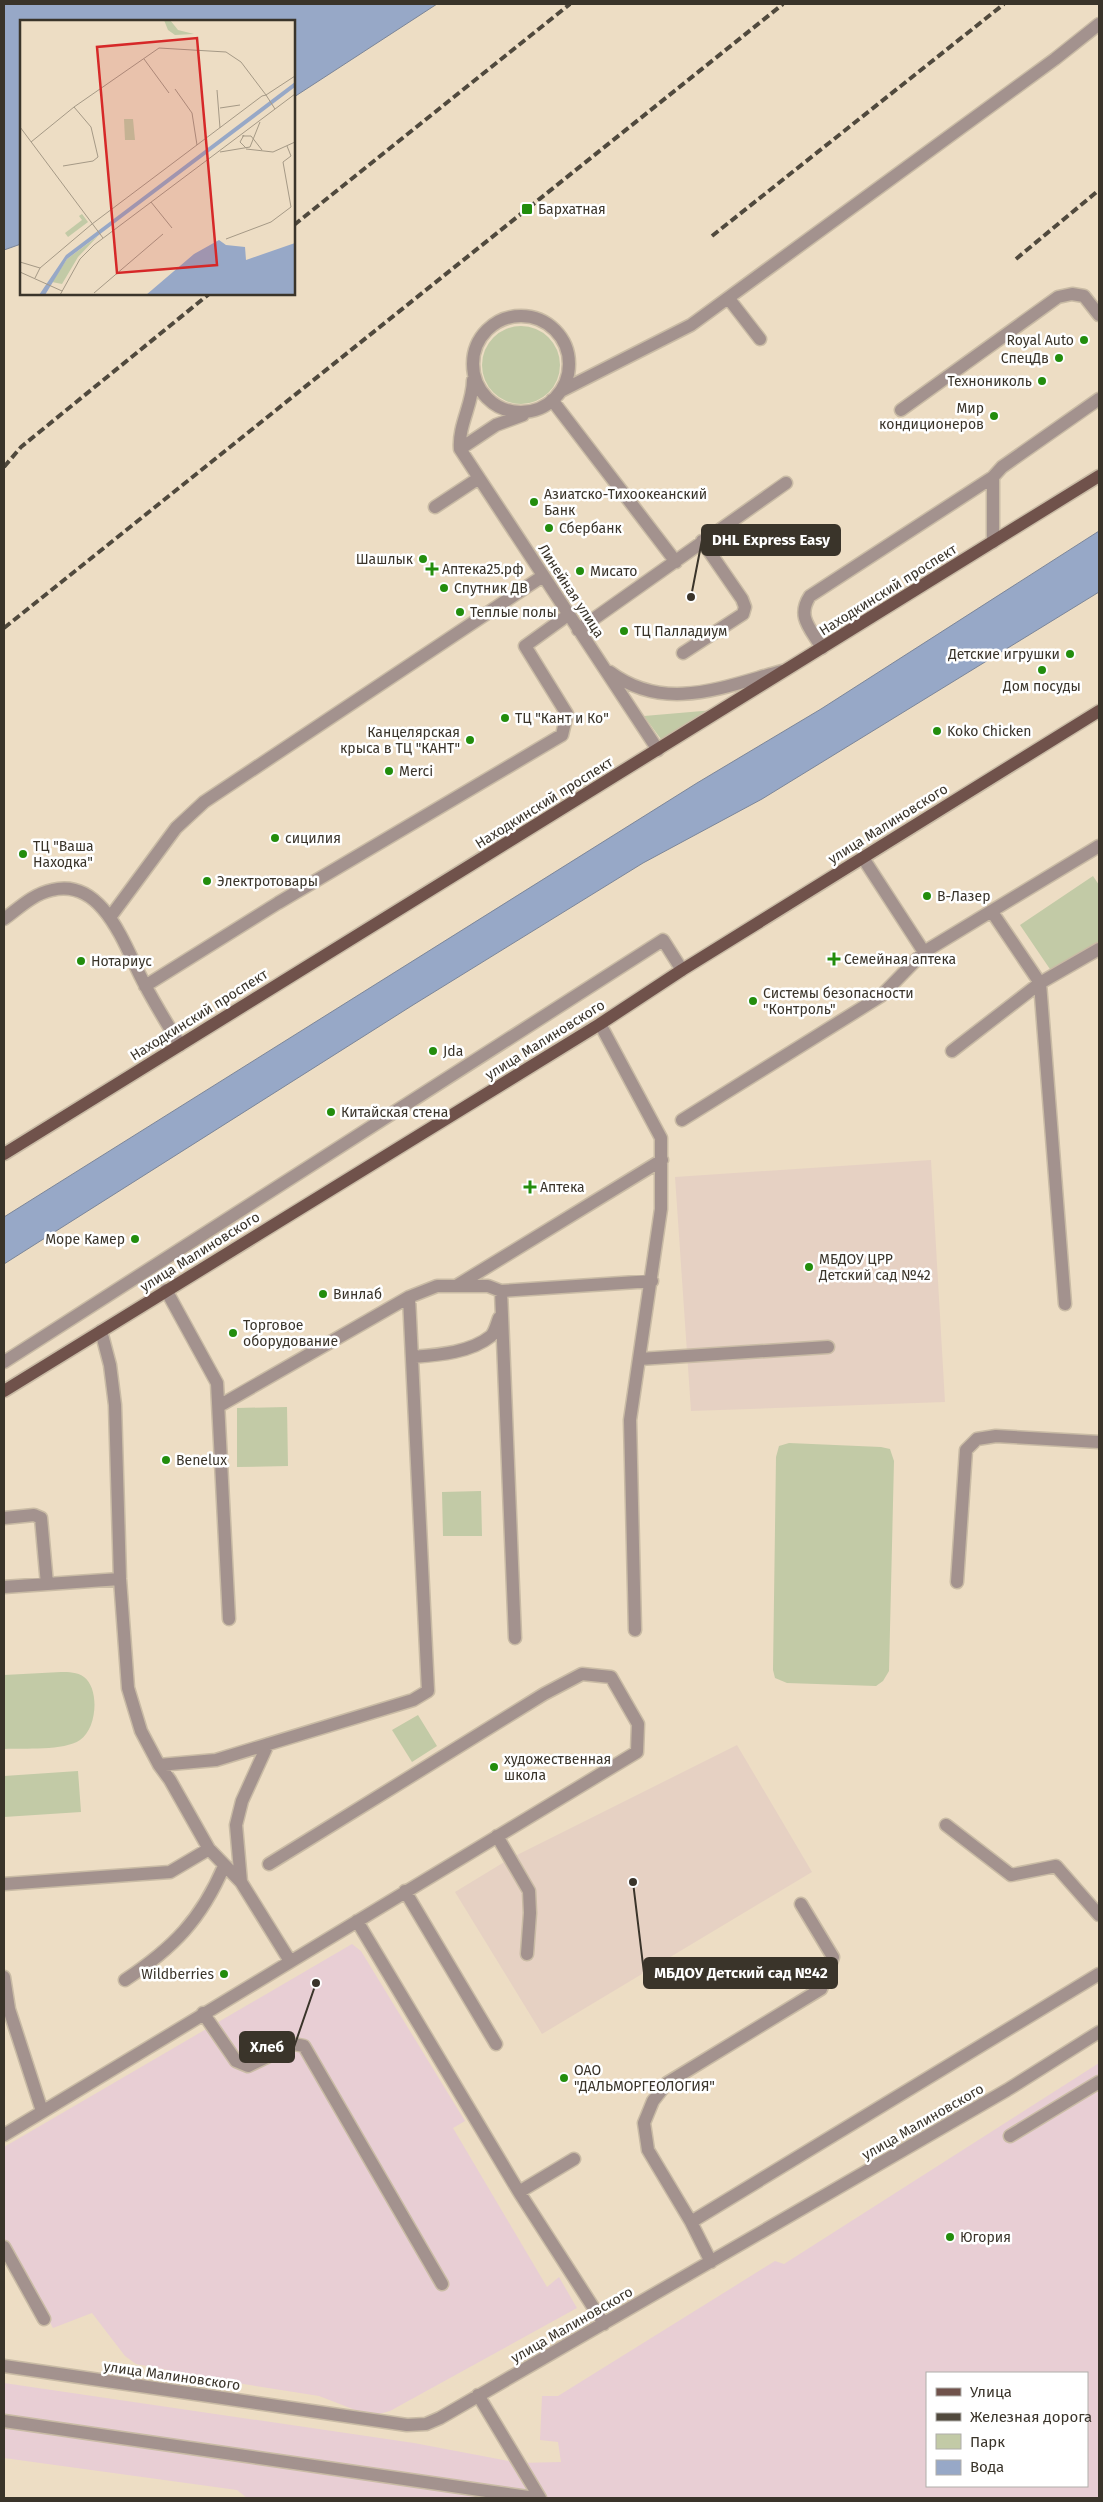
<svg xmlns="http://www.w3.org/2000/svg" width="1103" height="2502" font-family="'Fira Sans',sans-serif">
<style>
.industrial{fill:#e8ced4;fill-rule:evenodd}
.education{fill:#e6d1c3}
.green{fill:#c2caa6}
.water{fill:#97a8c7;stroke:#7b8598}
.lines{fill:none;stroke-linecap:round;stroke-linejoin:round}
.minor-casing{stroke:#c9bba5;stroke-width:15}
.major-casing{stroke:#c9bba5;stroke-width:15}
.minor{stroke:#a3928e;stroke-width:12}
.major{stroke:#70524b;stroke-width:12}
.rail{stroke:#50493d;stroke-width:4;stroke-dasharray:8 4;stroke-linecap:butt}
.poi-dot{fill:#238d0d;stroke:#fff;stroke-width:2}
.labels{text-anchor:middle;dominant-baseline:central;stroke-width:5;stroke-linejoin:round;paint-order:stroke}
.poi-label{font-size:14px;fill:#3a342a;stroke:#fff;text-anchor:start}
.street-label{font-size:14px;fill:#3a342a;stroke:#fff}
.inset-road{fill:none;stroke:#a59986;stroke-width:1}
.view{fill:#d62828;fill-opacity:0.15;stroke:#d62828;stroke-width:2.5}
.inset-edge{fill:none;stroke:#3a342a;stroke-width:2.5}
.leader{fill:none;stroke:#3a342a;stroke-width:2}
.callout-dot{fill:#3a342a;stroke:#fff;stroke-width:2}
.callout{fill:#3a342a;stroke:#3a342a;stroke-width:2}
.callout-label{font-size:15px;text-anchor:middle;font-weight:bold;fill:#fff}
</style>
<rect width="100%" height="100%" fill="#edddc4"/>
<!-- industrial -->
<path class="industrial" d="M352,1944L361,1951L465,2121L453,2128L547,2287L559,2277L577,2308L390,2411L379,2414L363,2413L319,2396L225,2381L136,2364L125,2356L92,2313L53,2328L4,2237V2147Z
M1099,2063V2498H247L237,2490L4,2458V2383L414,2443L519,2463L561,2462L558,2442L540,2440L542,2396H558L775,2261L784,2264ZM927,2373H1087V2486H927Z"/>
<!-- education -->
<path class="education" d="M931,1160L945,1402L691,1411L675,1177Z
M737,1745L812,1872L542,2034L455,1892L511,1858Z"/>
<!-- green -->
<path class="green" d="M482 365a39 39 0 1 1 78 0a39 39 0 1 1-78 0Z
M714,710L663,742L644,716Z
M1093,876L1099,885V950L1056,978L1020,925Z
M287,1407L288,1466L237,1467V1408Z
M789,1443L881,1447L890,1449L894,1461L889,1671L883,1681L876,1686L787,1683L775,1678L773,1670L776,1457L779,1446Z
M481,1491L482,1536H443L442,1492Z
M61,1672C69,1672 77,1672 84,1677C100,1689 97,1729 80,1740C64,1751 24,1748 4,1749V1675Z
M418,1715L437,1746L412,1762L392,1730Z
M78,1771L81,1812L4,1817V1776Z"/>
<!-- water -->
<path class="water" d="M4,4H437L294,97V21H21V244L4,250Z
M1099,531V592L762,799L643,863L413,1005L4,1264V1217L697,783L821,709Z"/>
<g class="lines">
<!-- minor casing -->
<g class="minor-casing">
<path id="minor" d="M729,299L760,339
M473 364a48 48 0 1 1 96 0a48 48 0 1 1-96 0Z
M561,391L691,325L1055,59L1099,24
M552,400L676,562
M901,410L1058,297L1072,294L1084,296L1099,315
M460,449L658,750
M460,449L496,425L523,415
M460,449C458,425 473,404 473,380
M435,507L479,478
M993,542V477L1002,467L1099,399
M578,630L786,483
M822,648C811,629 796,617 810,596L993,477
M683,653L743,614L745,607L742,599L702,541
M610,672C665,713 723,687 782,671
M863,858L924,952L1099,846
M111,916L176,828L204,802L543,576
M4,919C19,908 33,894 52,890C105,877 126,951 145,985C156,1006 168,1025 180,1045
M145,986L278,903L562,735L567,714L525,646L568,615
M600,1024L661,1138V1209L630,1420L635,1630
M952,1051L1040,983L992,912
M682,1120L881,996L924,952
M456,1286L662,1160
M166,1290L217,1383L229,1619
M501,1291L515,1638
M1065,1304L1040,983L1099,949
M101,1331L110,1365L115,1405L120,1579L128,1688L141,1731L159,1765L170,1780L209,1849L241,1882L290,1961
M412,1357C437,1355 470,1353 491,1336C495,1332 497,1323 499,1318
M639,1359L828,1347
M4,1362L663,940L682,970
M219,1406L409,1297L437,1286H488L501,1291L652,1281
M4,1518L34,1515L41,1518L47,1584
M957,1582L966,1450L977,1439L996,1436L1099,1442
M4,1587L120,1579
M159,1765L216,1760L413,1700L428,1691L409,1297
M946,1825L1011,1875L1056,1866L1099,1915
M497,1836L529,1891L530,1913L527,1954
M241,1882L236,1825L242,1801L268,1744
M4,1884L170,1872L209,1849
M405,1891L496,2044
M357,1921L519,2192L604,2324
M4,1977L9,2009L42,2111
M125,1980C173,1948 201,1920 224,1866
M203,2013L236,2061L248,2066L294,2044L304,2046L442,2284
M4,2135L637,1752L638,1724L611,1677L582,1674L544,1694L269,1864
M1010,2136L1099,2082
M519,2192L574,2159
M691,2222L1099,1974
M4,2247L44,2319
M711,2262L691,2222L648,2150L644,2123L653,2101L667,2083L821,1989L833,1957L801,1904
M4,2366L407,2425L426,2424L440,2418L1007,2090L1099,2032
M478,2395L540,2498
M4,2421L535,2498"/>
</g>
<!-- major casing -->
<g class="major-casing">
<path id="major" d="M4,1154L1099,476
M4,1391L600,1024L682,970L1099,711"/>
</g>
<!-- minor -->
<use href="#minor" class="minor"/>
<!-- major -->
<use href="#major" class="major"/>
<!-- rail -->
<path class="rail" d="M294,225L570,4
M712,236L1004,4
M1016,259L1099,190
M4,467L21,447L209,294
M4,628L783,4"/>
</g>
<!-- markers -->
<g class="poi-dot">
<rect x="521" y="203" width="12" height="12" rx="2.5"/>
<circle cx="1084" cy="340" r="5"/>
<circle cx="1059" cy="358" r="5"/>
<circle cx="1042" cy="381" r="5"/>
<circle cx="994" cy="416" r="5"/>
<circle cx="534" cy="502" r="5"/>
<circle cx="549" cy="528" r="5"/>
<circle cx="423" cy="559" r="5"/>
<path d="M429.5 561.5h5v5h5v5h-5v5h-5v-5h-5v-5h5z"/>
<circle cx="580" cy="571" r="5"/>
<circle cx="444" cy="588" r="5"/>
<circle cx="460" cy="612" r="5"/>
<circle cx="624" cy="631" r="5"/>
<circle cx="1070" cy="654" r="5"/>
<circle cx="1042" cy="670" r="5"/>
<circle cx="505" cy="718" r="5"/>
<circle cx="937" cy="731" r="5"/>
<circle cx="470" cy="740" r="5"/>
<circle cx="389" cy="771" r="5"/>
<circle cx="275" cy="838" r="5"/>
<circle cx="23" cy="854" r="5"/>
<circle cx="207" cy="881" r="5"/>
<circle cx="927" cy="896" r="5"/>
<path d="M831.5 951.5h5v5h5v5h-5v5h-5v-5h-5v-5h5z"/>
<circle cx="81" cy="961" r="5"/>
<circle cx="753" cy="1001" r="5"/>
<circle cx="433" cy="1051" r="5"/>
<circle cx="331" cy="1112" r="5"/>
<path d="M527.5 1179.5h5v5h5v5h-5v5h-5v-5h-5v-5h5z"/>
<circle cx="135" cy="1239" r="5"/>
<circle cx="809" cy="1267" r="5"/>
<circle cx="323" cy="1294" r="5"/>
<circle cx="233" cy="1333" r="5"/>
<circle cx="166" cy="1460" r="5"/>
<circle cx="494" cy="1767" r="5"/>
<circle cx="224" cy="1974" r="5"/>
<circle cx="564" cy="2078" r="5"/>
<circle cx="950" cy="2237" r="5"/>
</g>
<g class="labels">
<!-- poi labels -->
<g class="poi-label">
<text x="538" y="209">Бархатная</text>
<text x="1074" y="340" text-anchor="end">Royal Auto</text>
<text x="1049" y="358" text-anchor="end">СпецДв</text>
<text x="1032" y="381" text-anchor="end">Технониколь</text>
<text x="984" y="408" text-anchor="end">Мир<tspan x="984" dy="16">кондиционеров</tspan></text>
<text x="544" y="494">Азиатско-Тихоокеанский<tspan x="544" dy="16">Банк</tspan></text>
<text x="559" y="528">Сбербанк</text>
<text x="413" y="559" text-anchor="end">Шашлык</text>
<text x="442" y="569">Аптека25.рф</text>
<text x="590" y="571">Мисато</text>
<text x="454" y="588">Спутник ДВ</text>
<text x="470" y="612">Теплые полы</text>
<text x="634" y="631">ТЦ Палладиум</text>
<text x="1060" y="654" text-anchor="end">Детские игрушки</text>
<text x="1042" y="686" text-anchor="middle">Дом посуды</text>
<text x="515" y="718">ТЦ "Кант и Ко"</text>
<text x="947" y="731">Koko Chicken</text>
<text x="460" y="732" text-anchor="end">Канцелярская<tspan x="460" dy="16">крыса в ТЦ "КАНТ"</tspan></text>
<text x="399" y="771">Merci</text>
<text x="285" y="838">сицилия</text>
<text x="33" y="846">ТЦ "Ваша<tspan x="33" dy="16">Находка"</tspan></text>
<text x="217" y="881">Электротовары</text>
<text x="937" y="896">В-Лазер</text>
<text x="844" y="959">Семейная аптека</text>
<text x="91" y="961">Нотариус</text>
<text x="763" y="993">Системы безопасности<tspan x="763" dy="16">"Контроль"</tspan></text>
<text x="443" y="1051">Jda</text>
<text x="341" y="1112">Китайская стена</text>
<text x="540" y="1187">Аптека</text>
<text x="125" y="1239" text-anchor="end">Море Камер</text>
<text x="819" y="1259">МБДОУ ЦРР<tspan x="819" dy="16">Детский сад №42</tspan></text>
<text x="333" y="1294">Винлаб</text>
<text x="243" y="1325">Торговое<tspan x="243" dy="16">оборудование</tspan></text>
<text x="176" y="1460">Benelux</text>
<text x="504" y="1759">художественная<tspan x="504" dy="16">школа</tspan></text>
<text x="214" y="1974" text-anchor="end">Wildberries</text>
<text x="574" y="2070">ОАО<tspan x="574" dy="16">"ДАЛЬМОРГЕОЛОГИЯ"</tspan></text>
<text x="960" y="2237">Югория</text>
</g>
<!-- street labels -->
<g class="street-label">
<text transform="translate(888 590) rotate(-32)">Находкинский проспект</text>
<text transform="translate(571 591) rotate(57)">Линейная улица</text>
<text transform="translate(544 803) rotate(-32)">Находкинский проспект</text>
<text transform="translate(888 824) rotate(-32)">улица Малиновского</text>
<text transform="translate(199 1015) rotate(-32)">Находкинский проспект</text>
<text transform="translate(545 1040) rotate(-32)">улица Малиновского</text>
<text transform="translate(200 1252) rotate(-32)">улица Малиновского</text>
<text transform="translate(923 2122) rotate(-30)">улица Малиновского</text>
<text transform="translate(572 2325) rotate(-30)">улица Малиновского</text>
<text transform="translate(172 2376) rotate(8)">улица Малиновского</text>
</g>
</g>
<!-- overview -->
<g transform="translate(20 20)">
<rect width="275" height="275" fill="#edddc4"/>
<path d="M144,0H150L158,10L174,14L155,15L148,10ZM104,99H113L115,120H105ZM62,194L68,202L48,217L45,213L62,200L59,196ZM78,216L58,237L42,264L32,262L47,239Z" fill="#c2caa6"/>
<path d="M275,62V67L47,239L25,275H19L46,235ZM199,220L206,225L225,227L226,240L275,223V275H126L174,234Z" fill="#97a8c7"/>
<path class="inset-road" d="M124,39L149,73M155,69L172,93L177,125M197,70L200,108M200,88L220,85M0,107L83,218M224,115L220,122L226,128M222,116H231L242,130M11,122L54,87L139,28L206,32L221,42L246,75L275,56M226,129L253,132L275,122M200,132L230,127L240,102M43,146L73,141L78,137L71,107L54,87M131,182L152,208M72,204L242,76L246,75L255,89M206,219L251,202L271,187L263,142L271,136L267,126M0,242L20,248M0,252L42,271M15,258L20,248L72,204M74,273L143,214M40,275L60,239L74,225L275,74"/>
<path class="view" d="M177,18L197,245L97,253L77,27Z"/>
<rect width="275" height="275" class="inset-edge"/>
</g>
<!-- callouts -->
<path class="leader" d="M691 597L702 540M633 1882L644 1973M316 1983L294 2047"/>
<g class="callout-dot">
<circle cx="691" cy="597" r="5"/>
<circle cx="633" cy="1882" r="5"/>
<circle cx="316" cy="1983" r="5"/>
</g>
<g class="callout">
<rect x="702" y="525" width="138" height="30" rx="5"/>
<rect x="644" y="1958" width="193" height="30" rx="5"/>
<rect x="240" y="2032" width="54" height="30" rx="5"/>
</g>
<g class="callout-label">
<text x="771" y="545">DHL Express Easy</text>
<text x="741" y="1978">МБДОУ Детский сад №42</text>
<text x="267" y="2052">Хлеб</text>
</g>
<!-- border -->
<rect width="1103" height="2502" fill="none" stroke="#3a342a" stroke-width="10"/>
<!-- legend -->
<rect x="926" y="2372" width="162" height="115" fill="#ffffff" stroke="#b0aeaa"/>
<rect x="936" y="2388" width="25" height="8" fill="#70524b" stroke="#b0aeaa"/>
<text x="970" y="2397" font-size="15" fill="#3a342a">Улица</text>
<rect x="936" y="2413" width="25" height="8" fill="#50493d" stroke="#b0aeaa"/>
<text x="970" y="2422" font-size="15" fill="#3a342a">Железная дорога</text>
<rect x="936" y="2434" width="25" height="15" fill="#c2caa6" stroke="#b0aeaa"/>
<text x="970" y="2447" font-size="15" fill="#3a342a">Парк</text>
<rect x="936" y="2460" width="25" height="15" fill="#97a8c7" stroke="#b0aeaa"/>
<text x="970" y="2472" font-size="15" fill="#3a342a">Вода</text>
</svg>
